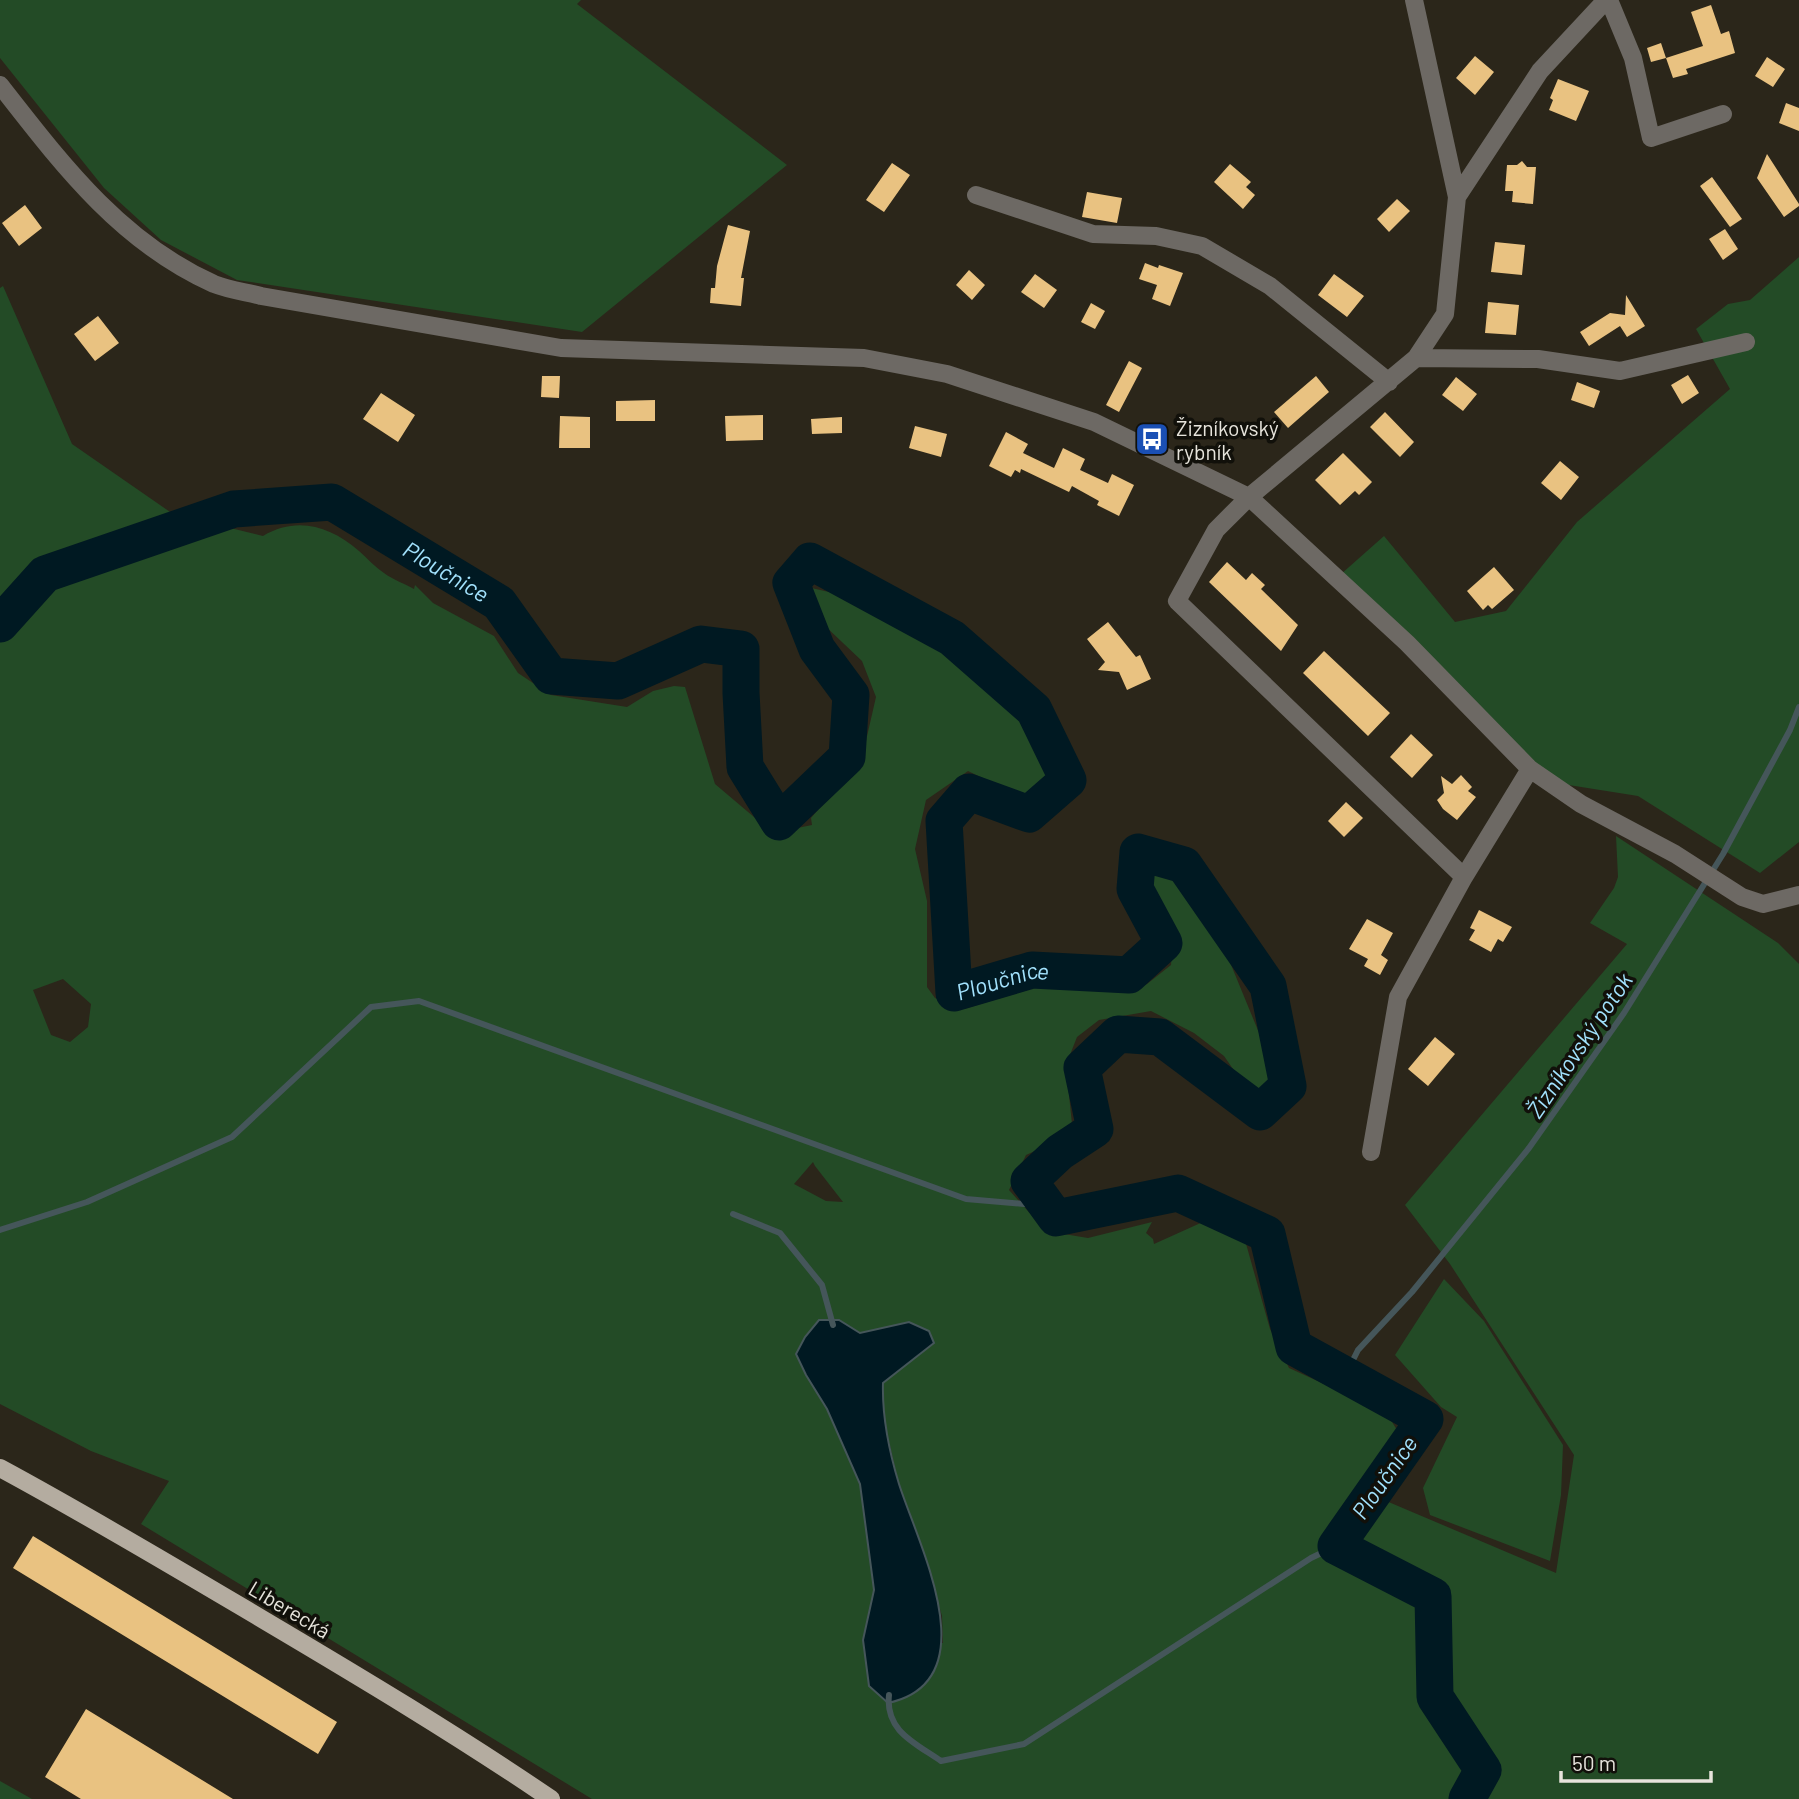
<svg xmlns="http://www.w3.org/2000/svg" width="1799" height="1799" font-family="Barlow,sans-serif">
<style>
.green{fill:#234b26;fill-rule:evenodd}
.sand{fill:#362e0d}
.water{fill:#001922;stroke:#45565a;stroke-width:2}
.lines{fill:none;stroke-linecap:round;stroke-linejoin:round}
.stream{stroke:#45565a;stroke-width:6}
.river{stroke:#001922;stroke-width:37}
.building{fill:#e9c281}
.minor{stroke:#6d6964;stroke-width:18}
.major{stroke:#b4aca0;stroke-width:18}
.labels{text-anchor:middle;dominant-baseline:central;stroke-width:7;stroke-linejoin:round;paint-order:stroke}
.poi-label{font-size:21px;fill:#e7e4dc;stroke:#11100a;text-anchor:start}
.street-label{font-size:21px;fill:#e7e4dc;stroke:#11100a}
.water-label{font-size:23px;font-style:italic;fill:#a2e2fd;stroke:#11100a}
</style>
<rect width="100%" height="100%" fill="#2b261a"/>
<!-- green -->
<path class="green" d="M0,0H581L577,4L787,165L582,332L237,280L161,240L104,188L0,58Z
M1799,257V842L1760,873L1638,796L1556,783L1470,696L1340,575L1384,536L1455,622L1506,611L1577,522L1730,389L1696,329L1728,304L1750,300Z
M3,286L72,444L173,514L263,536C297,516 330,526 359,551C367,558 375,567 384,573C393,580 404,583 414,589L415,585L433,603L494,636L518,673L551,695L627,707L653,691L674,686L685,687L715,784L773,833L812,825L811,818L862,758L876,697L862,661L823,624L807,587L851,597L1004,687L1057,788L1051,796L1018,795L968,771L926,800L915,849L927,901V987L935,998L964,1009L1067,978L1129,990L1147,984L1171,965L1173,936L1144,874L1158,867L1211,916L1273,1067L1266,1099L1256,1102L1224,1056L1194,1033L1151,1011L1099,1020L1077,1037L1066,1065L1073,1134L1026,1155L1009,1190L1046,1231L1088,1238L1152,1222L1146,1233L1153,1239L1154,1244L1205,1221L1243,1233L1270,1329L1289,1368L1386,1412L1400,1435L1376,1487L1365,1492L1556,1573L1574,1455L1450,1264L1405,1205L1627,944L1590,923L1614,888L1618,877L1616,836L1778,943L1799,964V1799H592L141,1524L169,1481L91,1451L0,1404V288ZM63,979L91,1004L88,1027L70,1042L51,1035L33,990ZM813,1162L815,1166L843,1202L826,1201L794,1184ZM819,1320H839L859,1333L883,1383L882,1412L898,1480L933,1585L942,1616L943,1643L863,1640L874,1590L860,1484L827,1409L806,1375Z
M1444,1279L1484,1321L1563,1445L1561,1495L1550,1561L1430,1515L1423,1488L1457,1417L1441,1407L1395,1355Z
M0,1781L32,1799H0Z"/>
<!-- sand -->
<path class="sand" d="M1420,1426H1424L1416,1461L1400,1455Z"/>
<!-- water -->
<path class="water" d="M819,1320H839L860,1333L909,1322L929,1331L934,1343L883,1383C882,1417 889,1451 899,1484C918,1544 990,1681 888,1703L869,1686L863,1640L874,1590L860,1484L827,1409L806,1375L796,1354L805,1337Z"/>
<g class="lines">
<!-- stream -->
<path class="stream" d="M733,1214L780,1233L822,1285L833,1325
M0,1230L87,1202L232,1137L371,1007L419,1001L966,1199L1047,1206
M1346,1374L1358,1350L1412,1292L1529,1148L1624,1013L1723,854L1790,730L1799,707
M889,1695C885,1731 915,1743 941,1761L1024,1744L1311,1558L1336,1546"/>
<!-- river -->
<path class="river" id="s1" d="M0,624L45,574L234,509L332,502L499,603L551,676L618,681L701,644L741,649V693L745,767L779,822L847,757L851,695L817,649L791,583L810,561L952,638L1034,710L1068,780L1029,814L969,792L944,821L954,993L1032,970L1129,975L1164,943L1135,889L1138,852L1184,865L1268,986L1288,1086L1260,1112L1160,1037L1118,1034L1082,1068L1095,1129L1060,1152L1029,1181L1056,1218L1178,1193L1267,1234L1294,1347L1425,1419L1336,1546L1433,1596L1435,1697L1483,1770L1467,1799"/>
</g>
<!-- building -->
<path class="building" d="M1711,5L1721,34L1729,31L1735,53L1686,69L1688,74L1673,78L1666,58L1703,46L1691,12Z
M1661,43L1666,58L1651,62L1647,48Z
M1475,56L1494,72L1475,95L1456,78Z
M1767,57L1785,69L1773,87L1755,76Z
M1558,79L1589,91L1576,121L1549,110L1553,100L1550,98Z
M1786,103L1799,108V131L1779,123Z
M1767,154L1799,204V206L1784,217L1757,178Z
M1522,161L1527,167H1536L1533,204L1512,202L1513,191H1505L1507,165H1517Z
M892,163L910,175L884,212L866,200Z
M1230,164L1251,182L1246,187L1255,195L1243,209L1214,182Z
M1712,177L1742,219L1730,227L1700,186Z
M1087,192L1122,198L1117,223L1082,217Z
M1397,199L1410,211L1389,232L1377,219Z
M25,205L42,228L19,246L2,223Z
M728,225L750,231L741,278H744L741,306L710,303L711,288H715L717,266Z
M1725,229L1738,249L1723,260L1709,239Z
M1495,242L1525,245L1522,275L1491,272Z
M1145,263L1158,268L1159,265L1183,273L1170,306L1152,299L1157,285L1139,279Z
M969,270L985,285L972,300L956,285Z
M1035,274L1057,290L1044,308L1021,292Z
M1334,274L1364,296L1347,317L1318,295Z
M1626,295L1645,326L1627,337L1620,326L1589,346L1580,332L1610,313L1625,315Z
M1488,302L1519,305L1516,335L1485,333Z
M1091,303L1105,311L1095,329L1081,322Z
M98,316L119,343L95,361L74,334Z
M1129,361L1142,368L1119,412L1106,405Z
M1688,375L1699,393L1682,404L1671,385Z
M542,376H560L559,398L541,397Z
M1316,376L1329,392L1288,428L1274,412Z
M1456,377L1477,394L1463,411L1442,395Z
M1577,382L1600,391L1594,408L1571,400Z
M381,393L415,415L398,442L363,419Z
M655,400V421H616V401Z
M1385,412L1414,442L1400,457L1370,427Z
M763,415V440L726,441L725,416Z
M560,416L590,417V448H559Z
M842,417V433L812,434L811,419Z
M915,426L947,434L941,457L909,448Z
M1006,432L1028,444L1023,453L1054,468L1063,448L1085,459L1080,470L1108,483L1112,474L1134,485L1119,516L1097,505L1099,501L1072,486L1069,492L1021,469L1020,473L1015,470L1011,477L989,466Z
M1343,453L1372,482L1359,495L1355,491L1340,505L1315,480Z
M1560,461L1579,477L1561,500L1541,483Z
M1227,562L1246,580L1252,573L1265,585L1261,589L1298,625L1281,651L1209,582Z
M1494,567L1514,590L1492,609L1488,605L1483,610L1467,591Z
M1108,622L1136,657L1140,655L1151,679L1127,690L1119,672L1098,670L1105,662L1087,639Z
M1324,651L1390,713L1368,736L1303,673Z
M1411,734L1433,755L1412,778L1390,757Z
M1461,775L1472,787L1468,791L1476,797L1457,820L1443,809L1437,800L1444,793L1441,776L1452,784Z
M1346,802L1363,818L1344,837L1328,821Z
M1479,910L1512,927L1503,942L1498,939L1491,952L1469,940L1475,930L1470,928Z
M1367,919L1393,933L1381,955L1388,960L1380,975L1364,966L1368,959L1349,949Z
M1435,1037L1455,1054L1428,1086L1408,1069Z
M33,1536L337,1722L318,1754L13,1568Z
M86,1709L233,1799H81L45,1777Z"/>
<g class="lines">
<!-- minor -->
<path class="minor" d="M1609,0L1633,58L1651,138L1723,114
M0,85C61,163 120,242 214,284C229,290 246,292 261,296L561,348L864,358L947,374L1094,422L1249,497L1416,358L1445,314L1457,197L1414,0
M976,195L1093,234L1156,236L1202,246L1270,286L1389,382
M1457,197L1540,71L1606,0
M1416,358L1538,359L1620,371L1746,342
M1464,877L1177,601L1216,530L1249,497L1407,643L1530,769L1581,804L1675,854L1742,897L1763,904L1799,895
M1371,1152L1398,997L1464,877L1530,769"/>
<!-- major -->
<path class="major" d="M0,1468C89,1516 176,1568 262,1619C360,1677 457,1735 551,1799"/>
</g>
<!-- icons -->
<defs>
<g id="bus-square" transform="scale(1.75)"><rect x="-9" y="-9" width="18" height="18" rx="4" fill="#1a4fb4" stroke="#11100a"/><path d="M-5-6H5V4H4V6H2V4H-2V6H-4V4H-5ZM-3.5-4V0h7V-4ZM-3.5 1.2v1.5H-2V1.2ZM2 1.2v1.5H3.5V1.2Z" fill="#fff"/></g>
</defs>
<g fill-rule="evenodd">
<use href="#bus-square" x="1152" y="439"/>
</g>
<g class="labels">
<!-- poi labels -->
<g class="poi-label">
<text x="1176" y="427">Žizníkovský<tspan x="1176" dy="24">rybník</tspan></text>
</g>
<!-- street labels -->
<g class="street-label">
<text transform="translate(290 1609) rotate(31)">Liberecká</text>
</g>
<!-- water labels -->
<g class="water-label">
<text stroke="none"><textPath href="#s1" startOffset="499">Ploučnice</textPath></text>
<text stroke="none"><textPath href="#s1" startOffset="2070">Ploučnice</textPath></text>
<text transform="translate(1579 1045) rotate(-56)">Žizníkovský potok</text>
<text transform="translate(1384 1477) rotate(-55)">Ploučnice</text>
</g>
</g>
<!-- scale -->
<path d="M1561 1771v10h150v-10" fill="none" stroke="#e7e4dc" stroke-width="3.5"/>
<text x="1572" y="1771" font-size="21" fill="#e7e4dc" stroke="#11100a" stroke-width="5" paint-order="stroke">50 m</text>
</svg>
